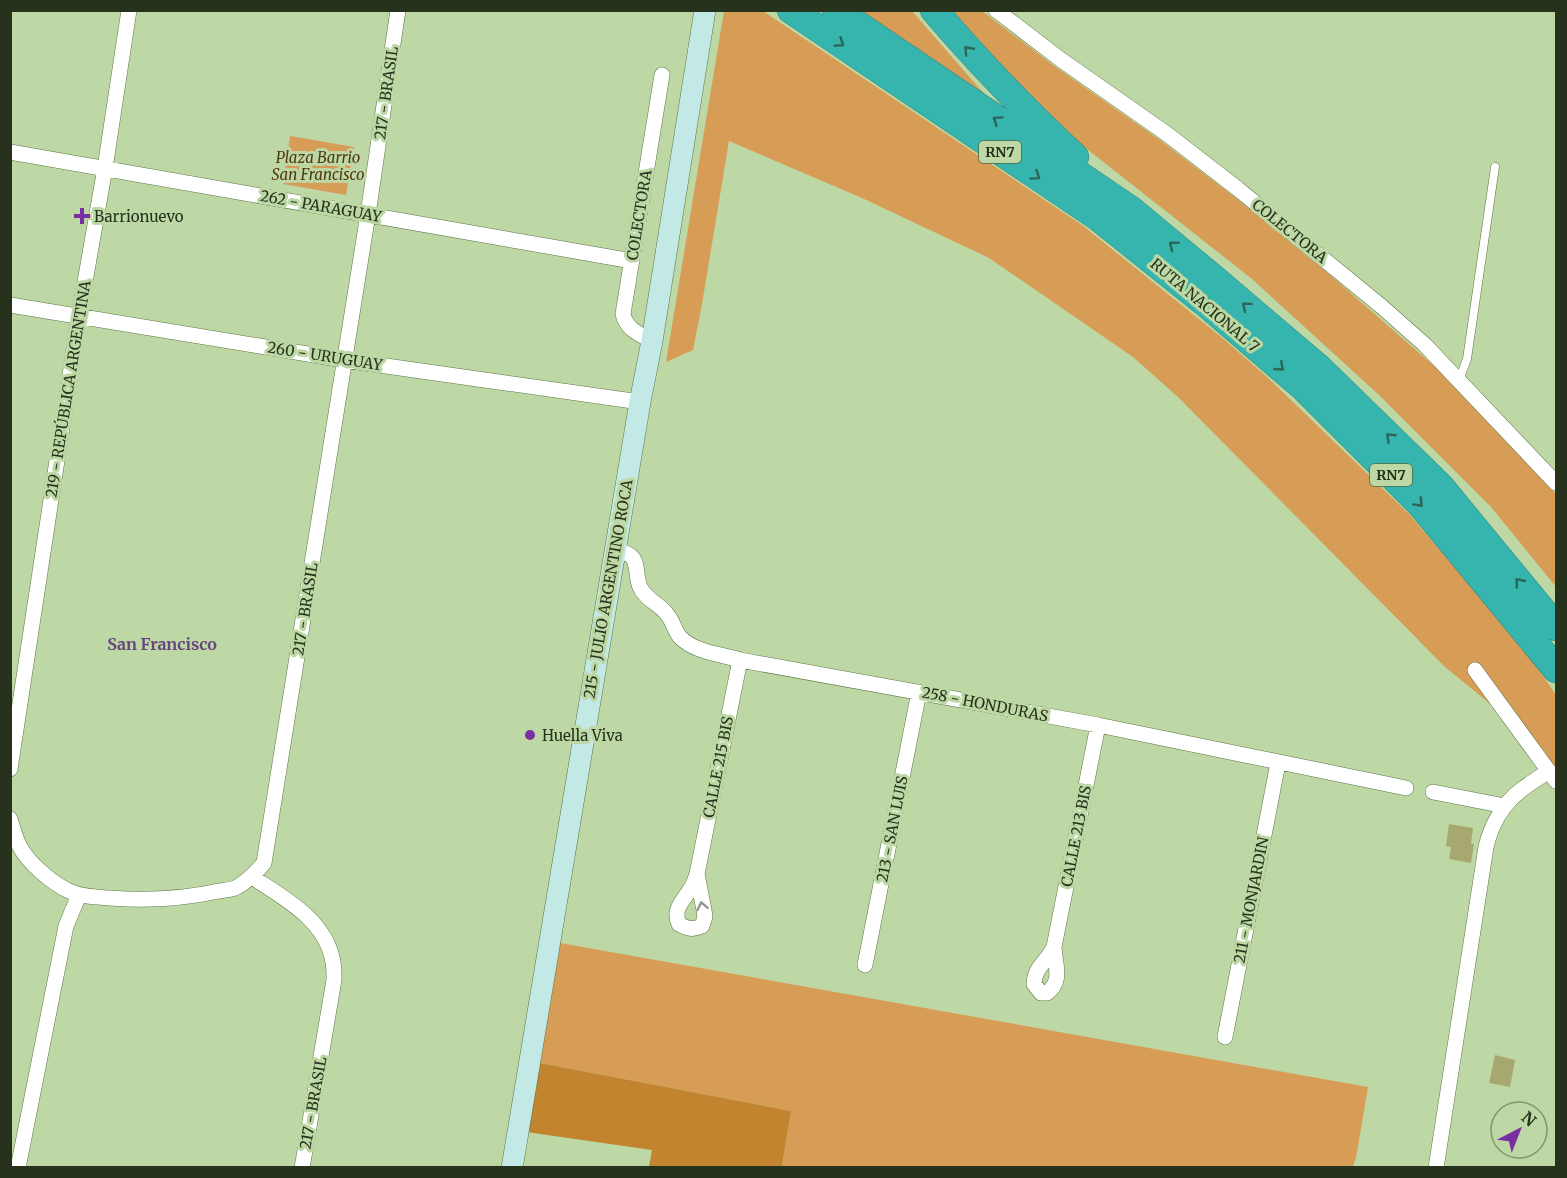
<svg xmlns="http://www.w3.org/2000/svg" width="1567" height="1178" font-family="Merriweather,serif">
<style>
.green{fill:#d79d56}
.forest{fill:#c2842f}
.building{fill:#a6a870}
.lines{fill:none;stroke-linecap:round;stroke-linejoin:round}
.lane-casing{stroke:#5d7545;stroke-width:9}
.street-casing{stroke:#5d7545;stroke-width:16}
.secondary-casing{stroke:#5d7545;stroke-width:22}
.highway-casing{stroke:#31877c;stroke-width:28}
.lane{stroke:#fff;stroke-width:8}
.street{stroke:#fff;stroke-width:15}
.secondary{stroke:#c3e9e7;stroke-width:21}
.highway{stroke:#36b5af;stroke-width:27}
.oneway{stroke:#2d6657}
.oneway2{stroke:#93988e}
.poi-dot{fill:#782fa1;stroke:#bdd8a4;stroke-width:2}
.labels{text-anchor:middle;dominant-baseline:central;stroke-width:6;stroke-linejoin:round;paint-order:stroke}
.shield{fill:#bdd8a4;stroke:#546446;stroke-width:1.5}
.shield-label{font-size:14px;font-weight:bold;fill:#27321d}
.street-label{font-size:15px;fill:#27321d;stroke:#bdd8a4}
.park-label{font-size:15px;font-style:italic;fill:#513614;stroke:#bdd8a4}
.poi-label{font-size:15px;fill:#27321d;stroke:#bdd8a4;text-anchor:start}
.neighbourhood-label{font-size:16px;font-weight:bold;fill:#684580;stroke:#bdd8a4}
</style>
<rect width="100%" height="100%" fill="#bdd8a4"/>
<!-- green -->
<path class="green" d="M724,11H763L1082,225L1220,336L1266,376L1409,514L1529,655L1556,695V770L1505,716L1445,667L1178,397L1133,357L989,258L862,198L729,141L702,304L693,350L666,362Z
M855,11H912L999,111Z
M946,11H982L1053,65L1160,140L1232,195L1321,267L1434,366L1556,494V587L1491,507L1379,395L1252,279L1073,138Z
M290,136L354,147L346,195L283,184Z
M560,943L1368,1087L1356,1158L1353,1167L782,1168L791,1111L540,1063Z"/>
<!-- forest -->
<path class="forest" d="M540,1063L791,1111L782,1167H649L652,1150L526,1132Z"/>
<!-- building -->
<path class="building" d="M1449,824L1473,828L1471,844H1474L1471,863L1449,859L1451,847L1446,846Z
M1495,1055L1515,1060L1510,1087L1489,1083Z"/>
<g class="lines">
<!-- lane casing -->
<g class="lane-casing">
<path id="lane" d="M1459,380L1467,359L1495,167"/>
</g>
<!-- street casing -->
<g class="street-casing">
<path id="street" d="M996,10L1060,59L1167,134L1238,189L1381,306L1425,345L1556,483
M10,152L632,261
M10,305L344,360L640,402
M652,341C639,334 626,329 623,314L662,75
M615,549C620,551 628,553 632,557C638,563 636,579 640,587C646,600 658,603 666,613C673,620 674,630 680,637C694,652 720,654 740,660L1098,725L1406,788
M1475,670L1556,781
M10,769L79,316L105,168L129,10
M1433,792L1505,806
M10,819C13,828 15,837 19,845C27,862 52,883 69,891C82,897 96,897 110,898C147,901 182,899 219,891C225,890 232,890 237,887C248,881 256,872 264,863L368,214L398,10
M697,874L704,910L705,917L702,926C693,930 688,929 679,924C672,909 684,900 691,888C694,884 695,879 697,874L740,660
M252,877C284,898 326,920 333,962C334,968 334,974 334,980L302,1168
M1054,947C1055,965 1063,981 1047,993H1041L1034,984C1035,966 1047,962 1054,947L1098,725
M865,965L919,692
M1225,1037L1278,763
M18,1168L66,926L79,895
M1436,1168L1486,847C1491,825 1503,804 1521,790C1530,783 1540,777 1549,771"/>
</g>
<!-- secondary casing -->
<g class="secondary-casing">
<path id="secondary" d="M512,1168L640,402L652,341L705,10"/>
</g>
<!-- highway casing -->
<g class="highway-casing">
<path id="highway" d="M791,10L1099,218L1204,302L1304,388L1421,505L1556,669
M836,10L1130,209L1218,282L1320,369L1440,486L1556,627
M934,10C978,62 1025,110 1075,157"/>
</g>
<!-- lane -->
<use href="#lane" class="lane"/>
<!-- street -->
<use href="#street" class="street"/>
<!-- secondary -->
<use href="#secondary" class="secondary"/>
<!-- highway -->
<use href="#highway" class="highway"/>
</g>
<!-- one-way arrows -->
<defs><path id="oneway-chevron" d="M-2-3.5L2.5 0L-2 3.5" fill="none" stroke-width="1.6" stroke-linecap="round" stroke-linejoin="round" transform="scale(1.5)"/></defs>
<g class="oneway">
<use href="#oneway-chevron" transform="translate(840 43) rotate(34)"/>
<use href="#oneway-chevron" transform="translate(968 50) rotate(-132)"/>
<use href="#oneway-chevron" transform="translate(997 120) rotate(-146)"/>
<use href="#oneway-chevron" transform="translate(1036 176) rotate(34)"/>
<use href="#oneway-chevron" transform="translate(1173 245) rotate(-141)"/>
<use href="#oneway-chevron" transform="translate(1246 306) rotate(-140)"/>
<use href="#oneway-chevron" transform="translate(1280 367) rotate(41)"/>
<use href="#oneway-chevron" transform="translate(1390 437) rotate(-136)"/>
<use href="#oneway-chevron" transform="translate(1419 503) rotate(47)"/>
<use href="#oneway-chevron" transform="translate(1519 582) rotate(-129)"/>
</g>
<use class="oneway2" href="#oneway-chevron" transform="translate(702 906) rotate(-102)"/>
<!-- markers -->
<g class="poi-dot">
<path d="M79 207h6v6h6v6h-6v6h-6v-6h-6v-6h6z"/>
<circle cx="530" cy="735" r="6"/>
</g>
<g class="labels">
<!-- shield labels -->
<g class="shield">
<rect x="979" y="141" width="42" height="22" rx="4.5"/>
<rect x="1370" y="464" width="42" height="22" rx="4.5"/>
</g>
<g class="shield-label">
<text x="1000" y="152">RN7</text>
<text x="1391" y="475">RN7</text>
</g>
<!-- street labels -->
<g class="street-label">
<text transform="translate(386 93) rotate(-82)">217 - BRASIL</text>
<text transform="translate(321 206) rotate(10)">262 - PARAGUAY</text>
<text transform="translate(639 215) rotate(-81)">COLECTORA</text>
<text transform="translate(1290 231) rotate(39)">COLECTORA</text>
<text transform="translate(1205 305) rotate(40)">RUTA NACIONAL 7</text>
<text transform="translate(325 356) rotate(9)">260 - URUGUAY</text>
<text transform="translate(68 389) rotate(-81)">219 - REPÚBLICA ARGENTINA</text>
<text transform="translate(608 589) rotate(-80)">215 - JULIO ARGENTINO ROCA</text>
<text transform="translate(305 609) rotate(-81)">217 - BRASIL</text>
<text transform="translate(985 704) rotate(11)">258 - HONDURAS</text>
<text transform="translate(718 767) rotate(-79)">CALLE 215 BIS</text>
<text transform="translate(892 829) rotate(-79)">213 - SAN LUIS</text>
<text transform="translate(1076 836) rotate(-79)">CALLE 213 BIS</text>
<text transform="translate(1251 900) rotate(-79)">211 - MONJARDIN</text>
<text transform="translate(313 1103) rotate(-80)">217 - BRASIL</text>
</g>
<!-- park labels -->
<g class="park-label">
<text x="318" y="157">Plaza Barrio<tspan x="318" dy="17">San Francisco</tspan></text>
</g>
<!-- poi labels -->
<g class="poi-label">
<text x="94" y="216">Barrionuevo</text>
<text x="542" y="735">Huella Viva</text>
</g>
<!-- neighbourhood labels -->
<g class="neighbourhood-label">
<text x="162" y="644">San Francisco</text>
</g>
</g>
<!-- border -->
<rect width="1567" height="1178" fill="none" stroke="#27321d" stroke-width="24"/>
<!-- north arrow -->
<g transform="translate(1519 1130) rotate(42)"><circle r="28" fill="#bdd8a4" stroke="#81966e" stroke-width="1.5"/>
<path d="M0-4.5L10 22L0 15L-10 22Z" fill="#782fa1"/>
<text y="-9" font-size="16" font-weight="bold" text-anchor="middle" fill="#27321d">N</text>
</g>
</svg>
